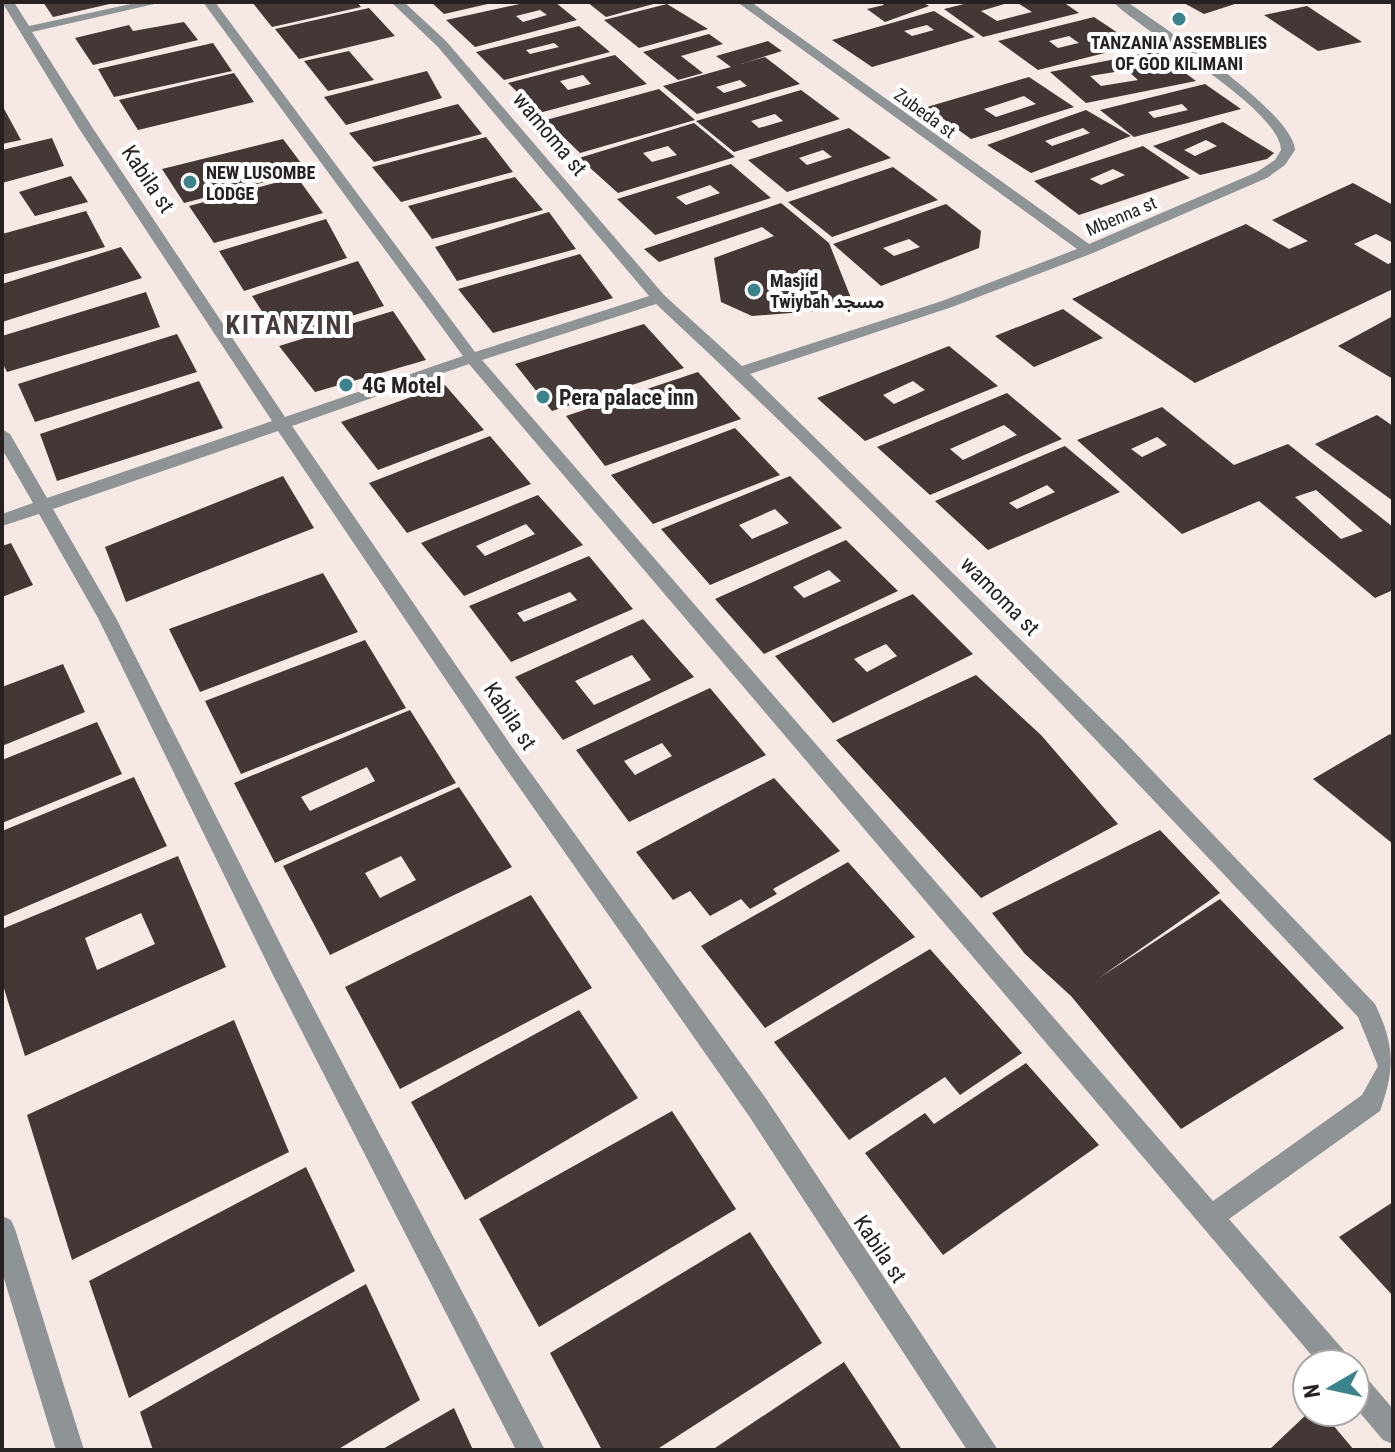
<svg xmlns="http://www.w3.org/2000/svg" width="1395" height="1452" font-family="'Roboto Condensed','Noto Sans Arabic',sans-serif">
<style>
.building{fill:#433835;fill-rule:evenodd}
.lines{fill:none;stroke-linecap:round;stroke-linejoin:round}
.minor{fill:#8e9495;fill-rule:evenodd}
.poi-dot{fill:#3c838b;stroke:#fff;stroke-width:3}
.labels{text-anchor:middle;dominant-baseline:central;stroke-width:8;stroke-linejoin:round;paint-order:stroke}
.far-poi-label{font-size:18px;font-weight:bold;fill:#272221;stroke:#fff;text-anchor:start}
.far-street-label{font-size:18px;fill:#272221;stroke:#fff}
.street-label{font-size:22px;fill:#272221;stroke:#fff}
.poi-label{font-size:22px;font-weight:bold;fill:#272221;stroke:#fff;text-anchor:start}
.far-district-label{font-size:26px;font-weight:bold;letter-spacing:2px;fill:#473c39;stroke:#fff}
</style>
<rect width="100%" height="100%" fill="#f6e8e4"/>
<!-- building -->
<path class="building" d="M43,2H114V3L53,17Z
M252,2H357L361,7L272,27Z
M431,2H492V3L444,14Z
M529,2H555L577,20L475,47L446,20ZM540,10L547,15L523,22L516,16Z
M587,2H657V3L606,17Z
M880,2H922L929,6L885,22L867,9L884,5Z
M972,2H1011L981,11L997,21L1032,12L1016,2H1063L1079,13L983,37L944,9Z
M1182,2H1238V3L1204,14Z
M667,4L708,29L639,48L604,20Z
M1307,6L1362,42L1318,51L1264,15Z
M369,8L395,36L299,59L275,29Z
M934,11L975,37L872,67L832,40ZM927,25L934,30L912,36L904,31Z
M1094,17L1136,45L1038,70L998,41ZM1069,36L1079,43L1058,48L1049,41Z
M184,22L198,40L93,65L75,38L129,25L133,31Z
M579,26L610,52L504,80L476,52ZM554,43L559,47L530,54L526,50Z
M709,34L723,44L681,56L703,73L678,80L643,52Z
M768,41L782,51L741,64L765,57L800,84L697,114L663,86L731,67L716,56ZM740,80L747,86L724,93L716,87Z
M213,43L232,71L114,97L98,69Z
M349,51L374,80L328,91L304,61Z
M1156,51L1196,81L1086,103L1050,72ZM1127,70L1138,80L1101,86L1090,76Z
M615,55L647,84L539,113L508,83ZM583,75L591,84L568,90L560,81Z
M427,71L442,98L346,125L324,97Z
M234,73L254,102L138,130L119,100Z
M1029,77L1074,107L971,139L927,107ZM1024,96L1036,104L996,117L984,109Z
M1205,84L1241,109L1134,137L1100,110ZM1182,104L1188,110L1154,118L1148,112Z
M659,89L695,120L580,153L546,120Z
M801,90L840,119L734,152L696,121ZM775,114L783,121L759,128L751,121Z
M458,104L482,134L374,162L349,133Z
M2,105L21,140L2,144Z
M1086,110L1131,136L1031,173L987,145ZM1083,128L1090,133L1052,146L1045,141Z
M1223,122L1274,153L1267,159L1200,175L1153,146ZM1206,140L1217,146L1195,156L1184,150Z
M694,123L735,157L618,193L579,158ZM668,146L677,155L652,162L643,153Z
M849,128L891,158L787,192L748,160ZM823,150L832,157L807,165L799,158Z
M486,137L513,172L401,202L372,167Z
M52,138L64,166L2,183V150Z
M283,139L307,171L184,203L162,169Z
M1143,146L1190,178L1079,215L1034,181ZM1113,169L1125,175L1101,185L1090,179Z
M731,164L771,198L655,235L617,199ZM710,185L720,193L686,205L676,197Z
M893,167L938,200L832,237L788,202Z
M71,176L88,202L35,216L19,192Z
M297,177L323,213L214,243L189,206Z
M515,177L543,210L432,239L408,206Z
M1353,183L1393,205V243L1376,234L1354,244L1388,264L1393,262V289L1195,383L1072,299L1246,224L1289,249L1308,241L1272,220Z
M781,203L829,243L855,308L752,316L721,302L714,258L774,236L762,227L659,262L644,249Z
M946,204L981,231L979,248L881,286L833,244ZM909,239L920,247L894,256L883,248Z
M86,211L105,247L2,275V234Z
M549,212L576,249L457,281L435,247Z
M326,219L347,258L244,291L219,251Z
M121,247L142,278L2,322V284Z
M580,254L613,298L493,333L458,289Z
M358,261L384,306L279,338L252,296Z
M146,292L160,327L7,372L2,362V336Z
M1063,309L1103,338L1034,367L995,336Z
M393,311L426,360L315,392L279,346Z
M1393,316V379L1338,346Z
M644,324L684,368L552,411L515,364Z
M177,334L197,372L35,422L18,384Z
M949,346L998,386L865,441L817,398ZM913,381L925,390L894,404L883,395Z
M698,372L741,419L605,466L566,416Z
M199,381L223,428L57,481L40,434Z
M445,385L484,430L378,470L341,422Z
M1007,393L1062,439L930,495L877,447ZM1004,425L1017,435L963,460L950,449Z
M1162,407L1234,465L1288,444L1393,527V590L1375,598L1259,501L1182,534L1077,440ZM1157,437L1167,445L1142,457L1131,449ZM1316,490L1363,531L1341,539L1295,497Z
M1377,415L1393,426V501L1315,444Z
M735,428L780,475L653,524L611,475Z
M490,436L531,484L407,533L369,483Z
M1065,446L1120,492L988,550L935,501ZM1047,485L1055,492L1017,509L1009,503Z
M283,476L314,528L126,602L105,547Z
M790,476L842,528L710,585L661,529ZM775,509L789,523L752,539L739,525Z
M538,495L583,545L464,596L421,543ZM526,524L535,534L485,556L476,546Z
M846,540L898,591L764,654L715,599ZM829,570L841,581L804,598L793,587Z
M11,543L33,585L2,597V546Z
M589,556L633,609L511,662L469,606ZM570,592L577,600L524,622L517,613Z
M323,573L358,632L200,692L169,629Z
M913,594L973,654L833,723L775,656ZM886,644L897,656L867,672L854,659Z
M643,619L694,677L563,740L515,677ZM632,655L651,680L594,705L575,681Z
M365,640L406,708L241,774L205,701Z
M63,664L85,712L2,746V687Z
M976,675L1041,735L1118,824L981,898L836,740Z
M710,688L766,755L629,822L576,750ZM662,743L672,756L635,775L624,761Z
M410,710L456,783L275,863L234,783ZM367,767L375,781L310,811L301,797Z
M97,722L122,774L2,823V760Z
M1390,734L1393,737V844L1313,779Z
M134,777L167,846L2,917V831Z
M774,778L840,851L773,889L777,894L750,909L741,899L710,916L690,891L673,900L636,852Z
M459,787L512,867L330,955L283,866ZM401,856L416,880L380,898L365,873Z
M1160,830L1220,893L1099,978L1220,899L1344,1028L1181,1129L1071,996L1025,954L992,913Z
M178,856L226,967L25,1056L2,982V929ZM141,913L155,944L97,970L85,938Z
M848,862L915,937L765,1028L701,946Z
M531,895L592,988L400,1089L345,987Z
M930,949L1022,1053L960,1095L945,1077L849,1140L774,1042Z
M579,1010L638,1098L465,1200L411,1102Z
M234,1020L289,1152L72,1260L27,1115Z
M1026,1063L1099,1145L943,1255L865,1153L925,1113L934,1124Z
M672,1111L736,1209L539,1327L479,1219Z
M306,1167L355,1271L129,1398L89,1281Z
M1393,1202V1296L1339,1237Z
M750,1232L822,1343L656,1450H602L550,1353Z
M366,1284L420,1400L337,1450H153L140,1412Z
M844,1362L902,1450H712Z
M454,1408L473,1450H381Z
M1309,1412H1322L1354,1450H1269Z"/>
<g class="lines">
<!-- minor -->
<path class="minor" d="M2,2H14L29,26L140,2H163L32,32L92,127L285,417L463,356L203,2H215L475,352L649,296L438,47L391,2H404L446,41L664,295L742,366L942,301L1077,249L737,2H751L1089,244L1257,172L1275,160L1281,150C1280,108 1144,33 1113,2H1127L1139,10C1171,33 1293,113 1295,150L1285,165L1267,178L1093,253L952,307L750,374L1121,738L1375,1004C1395,1045 1395,1070 1380,1111L1229,1219L1347,1354L1351,1364H1319L469,364L292,426L512,747L767,1100L998,1450H967L749,1116L498,757L278,431L53,509L116,618L290,963L545,1450H516L274,977L98,618L39,514L2,526V514L33,503L2,449V429L10,434L47,498L272,421L78,127ZM656,304C901,531 1130,774 1358,1017L1378,1066L1362,1095L1213,1201L482,360Z
M2,1216L11,1220L15,1229L84,1450H56L2,1272Z
M1355,1372L1365,1376L1393,1409V1444L1383,1440L1355,1407Z"/>
</g>
<!-- markers -->
<g class="poi-dot">
<circle cx="1179" cy="19" r="8"/>
<circle cx="190" cy="182" r="8"/>
<circle cx="754" cy="290" r="8"/>
<circle cx="346" cy="385" r="8"/>
<circle cx="543" cy="397" r="8"/>
</g>
<g class="labels">
<!-- far-poi labels -->
<g class="far-poi-label">
<text x="1179" y="42" text-anchor="middle">TANZANIA ASSEMBLIES<tspan x="1179" dy="21">OF GOD KILIMANI</tspan></text>
<text x="206" y="172">NEW LUSOMBE<tspan x="206" dy="21">LODGE</tspan></text>
<text x="770" y="280">Masjid<tspan x="770" dy="21">Twiybah مسجد</tspan></text>
</g>
<!-- far-street labels -->
<g class="far-street-label">
<text transform="translate(925 113) rotate(36)">Zubeda st</text>
<text transform="translate(1121 216) rotate(-23)">Mbenna st</text>
</g>
<!-- street labels -->
<g class="street-label">
<text transform="translate(550 134) rotate(50)">wamoma st</text>
<text transform="translate(148 179) rotate(56)">Kabila st</text>
<text transform="translate(1000 596) rotate(45)">wamoma st</text>
<text transform="translate(510 716) rotate(56)">Kabila st</text>
<text transform="translate(880 1249) rotate(56)">Kabila st</text>
</g>
<!-- poi labels -->
<g class="poi-label">
<text x="362" y="385">4G Motel</text>
<text x="559" y="397">Pera palace inn</text>
</g>
<!-- far-district labels -->
<g class="far-district-label">
<text x="289" y="325">KITANZINI</text>
</g>
</g>
<!-- border -->
<rect width="1395" height="1452" fill="none" stroke="#272221" stroke-width="8"/>
<!-- north arrow -->
<g transform="translate(1331 1388) rotate(261)"><circle r="38" fill="#ffffff" stroke="#a9a7a6" stroke-width="2"/>
<path d="M0-6L14 30L0 20L-14 30Z" fill="#3c838b"/>
<text y="-12" font-size="22" font-weight="bold" text-anchor="middle" fill="#272221">N</text>
</g>
</svg>
